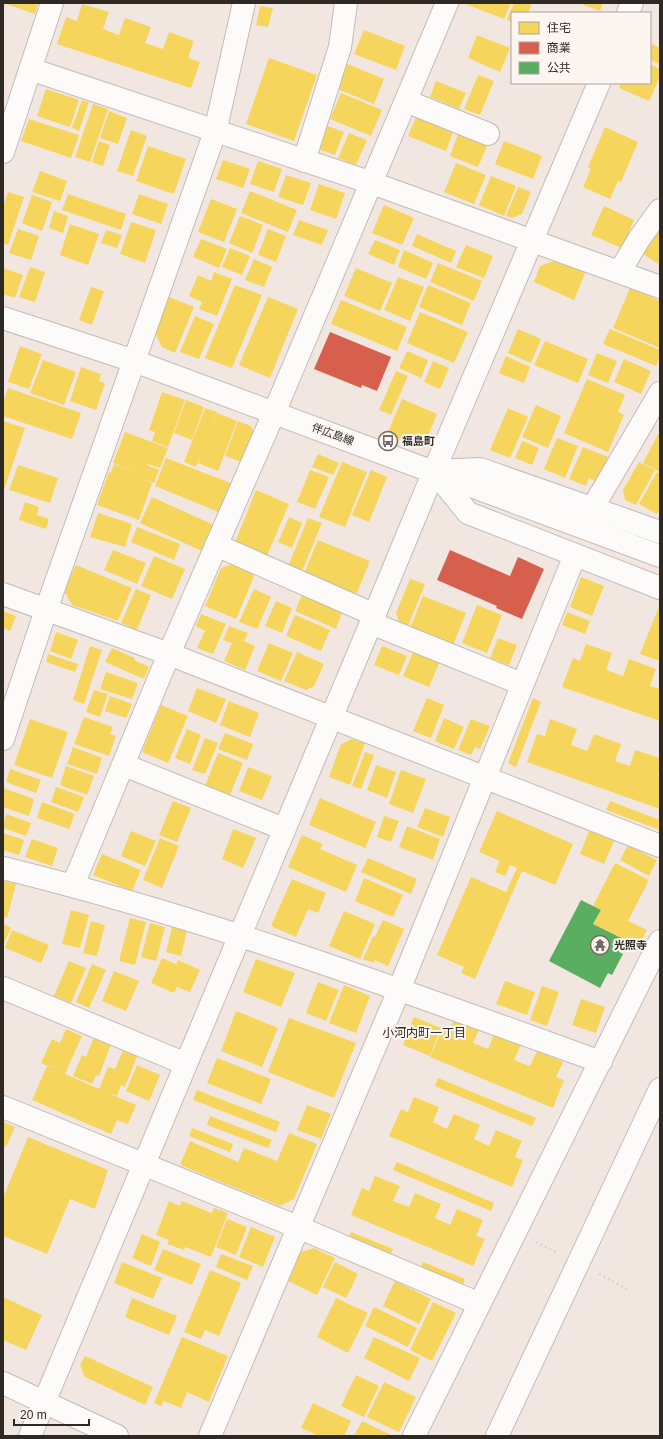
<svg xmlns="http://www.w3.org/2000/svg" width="663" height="1439" font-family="Arial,'Noto Sans JP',sans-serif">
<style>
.homes{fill:#f6d55c}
.shops{fill:#d6604d}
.public{fill:#5aae61}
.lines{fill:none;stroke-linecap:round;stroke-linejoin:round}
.minor-casing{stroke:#c3bbb6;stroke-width:24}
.major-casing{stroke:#c3bbb6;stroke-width:24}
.path{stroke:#d7d4d2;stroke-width:2.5;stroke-dasharray:2 3;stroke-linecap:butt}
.minor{stroke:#fdfbfa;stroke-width:22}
.major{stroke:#fdfbfa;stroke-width:22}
.labels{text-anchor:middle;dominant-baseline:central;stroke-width:4;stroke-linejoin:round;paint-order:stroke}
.street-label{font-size:11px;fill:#2f2924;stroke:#fdf6f0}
.poi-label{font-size:11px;font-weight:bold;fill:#2f2924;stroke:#fdf6f0;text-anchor:start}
.neighbourhood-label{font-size:12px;fill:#2f2924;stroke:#fdf6f0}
</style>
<rect width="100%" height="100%" fill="#f1e7e0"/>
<!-- homes -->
<path class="homes" d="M3,3H38L35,14Z
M463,3H511L504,19Z
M514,3H532L528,13H512V22L507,20Z
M579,3H603L600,11Z
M82,4L109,12L103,29L119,35L125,18L151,27L145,43L163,49L169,32L194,41L188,58L200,62L191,88L57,44L66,17L77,21Z
M260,6L273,8L268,27L256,25Z
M364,30L405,46L396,70L354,54Z
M477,35L510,48L500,72L468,58Z
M652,44L660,48V64L650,60V49Z
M269,58L317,75L294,141L246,124Z
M345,63L384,79L374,104L335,88Z
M650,64L660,69V77L649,101L619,88L621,83H650Z
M478,75L494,81L480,115L464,109Z
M436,81L466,93L459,109L430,97Z
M46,89L79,100L70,127L37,116Z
M341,93L382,110L371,136L330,119Z
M82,100L89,102L79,131L72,128Z
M93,104L108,109L90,162L75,157Z
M109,111L127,118L118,144L100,138Z
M416,117L453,132L446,151L408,136Z
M29,119L79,135L71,158L21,141Z
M325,125L344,132L335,155L315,148Z
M605,127L638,142L621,182L618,181L610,199L583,187L591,169L588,167Z
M131,130L147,136L133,176L117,171Z
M349,133L367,140L356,165L338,158Z
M458,134L487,146L478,167L450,156Z
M99,141L110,145L103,166L92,162Z
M504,141L542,156L533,179L495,164Z
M148,146L186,159L174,194L136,181Z
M223,160L250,169L243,188L216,179Z
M258,161L282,169L274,192L250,184Z
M456,163L486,175L474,204L444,192Z
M40,171L67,181L60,201L32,192Z
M286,175L311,183L303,205L278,197Z
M491,176L516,186L504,216L479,205Z
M319,184L345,193L336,219L310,210Z
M518,187L531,192L522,214L512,218L506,216Z
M250,191L297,210L288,232L241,213Z
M8,192L24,197L8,245L3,243V207Z
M68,194L126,214L121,230L62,210Z
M139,194L168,204L161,224L132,214Z
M32,195L52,202L42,231L22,223Z
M211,199L237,209L224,242L198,232Z
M384,205L414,218L402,245L372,233Z
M604,206L634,220L622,248L591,235Z
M54,211L68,216L63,233L49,228Z
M240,216L263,225L252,253L229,243Z
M299,220L328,230L322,245L293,235Z
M131,222L156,230L145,263L120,254Z
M70,224L99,234L88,265L60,255Z
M18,229L39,236L31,260L9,253Z
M268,229L286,236L276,262L258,255Z
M658,229L660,230V265L643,254Z
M106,230L122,235L117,248L101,243Z
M417,234L456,251L451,263L412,246Z
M201,239L227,249L219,268L193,257Z
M375,240L400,250L394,265L368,254Z
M466,245L493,256L484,278L456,267Z
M230,248L250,256L242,275L222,267Z
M404,250L433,263L426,279L398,267Z
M254,259L272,267L264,287L245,280Z
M557,260L586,271L574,300L534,282L540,266Z
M438,263L482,281L474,301L430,282Z
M30,267L45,272L35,302L19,297Z
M3,268L23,275L15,298L3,294Z
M356,268L392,283L380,311L344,296Z
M214,272L232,279L217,316L199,309L202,302L189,296L198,275L211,281Z
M398,277L424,287L410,321L384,310Z
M235,285L262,295L232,368L205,358Z
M428,285L471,303L462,325L419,307Z
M91,287L104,291L92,325L79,320Z
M630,288L660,301V348L613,328Z
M169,297L194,307L175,353L162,347L155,333Z
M268,297L298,309L270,378L239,365Z
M341,300L407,327L397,351L331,324Z
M420,312L468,332L454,363L407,343Z
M195,316L214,324L199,359L180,352Z
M518,329L541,339L531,363L508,353Z
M610,329L660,350V358L656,366L603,344Z
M545,341L588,359L578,383L534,365Z
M20,346L42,354L29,389L8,382Z
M407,351L428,360L421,378L399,368Z
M597,353L617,361L608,383L588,375Z
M506,356L530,367L524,383L499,373Z
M624,359L651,371L641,394L614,382Z
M43,360L76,372L64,405L30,393Z
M433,361L449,368L440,389L424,382Z
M81,367L101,374L99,381L105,383L96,410L70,401Z
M396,371L408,376L391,415L379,410Z
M587,379L625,395L618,412L624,415L608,452L564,433Z
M8,388L81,413L72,439L3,416V402Z
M162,392L185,400L168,447L152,441L155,432L149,430Z
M402,399L437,414L427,438L410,444L387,434Z
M186,400L204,407L192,440L174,433Z
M536,405L561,416L548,448L522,437Z
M205,408L217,412L209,434L217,413L237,421L218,471L198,463L202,451L196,467L184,462Z
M508,408L528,417L510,458L490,450Z
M3,421L25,428L4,490H3Z
M238,421L251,426L255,435L244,463L225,456Z
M125,432L168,448L160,468L148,464L147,465L159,470L154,483L139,479L152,483L139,520L97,505L109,472L111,473L114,464L142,474L113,463Z
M658,434L660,435V472L643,463Z
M557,438L578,446L565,478L544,469Z
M522,441L539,448L532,465L515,458Z
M583,447L608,457L597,482L589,478L586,486L569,479Z
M318,454L339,463L333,475L312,467Z
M166,458L233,484L221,513L155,486Z
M342,462L367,472L345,527L319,517Z
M639,462L655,470L636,505L625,500L623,490Z
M18,465L58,478L50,503L9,490Z
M310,470L329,477L315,509L297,502Z
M371,470L387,477L369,522L352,515Z
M657,472L660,474V509L657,514L639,504Z
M256,490L289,504L266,558L234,545Z
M152,497L216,526L204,552L140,523Z
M25,502L39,507L37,515L49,519L46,529L19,520Z
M98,513L132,524L125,547L90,537Z
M289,517L302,523L292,548L278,542Z
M308,518L322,523L301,574L287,569Z
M137,527L180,544L174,560L131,542Z
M318,540L370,561L357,593L350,595L303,576Z
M113,550L146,563L137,584L104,570Z
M154,556L185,569L172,599L141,586Z
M232,564L255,574L236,619L205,606L221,568Z
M76,565L132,588L118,621L72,605L64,591Z
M581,577L604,586L592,616L570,607Z
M410,579L425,584L408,626L399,622L396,613Z
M136,589L151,595L137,630L121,623Z
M254,589L271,597L257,629L239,622Z
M302,595L342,612L336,629L295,611Z
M423,596L466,613L453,645L410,628Z
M276,601L292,608L282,633L265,626Z
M660,604V661L640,654Z
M477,605L502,615L487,653L462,643Z
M3,611L16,616L10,631L3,628Z
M567,612L590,621L585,634L562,625Z
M201,614L226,624L213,654L197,648L205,631L196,626Z
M295,615L330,630L321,651L286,636Z
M229,626L248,633L244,641L255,646L245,670L224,661L232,643L223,640Z
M56,632L78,640L71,659L50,651Z
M498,638L517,645L509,665L490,658Z
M269,643L293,653L281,681L257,671Z
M586,644L612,653L606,670L623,676L629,659L656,669L650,686L660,689V721L562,687L573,658L580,661Z
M90,646L102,650L84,704L73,700Z
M382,646L407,656L399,675L374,665Z
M112,648L135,658L134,660L149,667L144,679L105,662Z
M414,650L440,661L429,687L403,676Z
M297,652L324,664L314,686L306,690L284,681Z
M48,654L78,664L75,672L46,662Z
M106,672L138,683L132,699L100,689Z
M197,688L226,699L216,723L188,711Z
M94,690L108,694L100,717L86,712Z
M110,696L132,704L126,718L105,711Z
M427,698L444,705L431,738L413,731Z
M533,698L541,702L516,767L508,763Z
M229,701L259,713L250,737L220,725Z
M161,705L188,716L168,763L142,752Z
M84,717L113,727L110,734L116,736L109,756L74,744Z
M444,718L464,727L454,749L435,741Z
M30,719L68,732L52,778L14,765Z
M471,719L490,726L480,749L475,747L471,755L458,750Z
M550,719L577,729L571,745L587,751L594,734L621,744L615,761L630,766L635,750L660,758V769L658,776H660V809L527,762L537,734L545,736Z
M187,729L201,735L190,764L175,758Z
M225,733L253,744L247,760L218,749Z
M205,738L218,743L205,774L192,770Z
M352,739L365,743L350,785L329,777L341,744Z
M73,747L102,758L97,774L67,764Z
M365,752L374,755L361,789L352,786Z
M218,753L243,763L230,795L205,786Z
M376,765L396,772L387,798L367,790Z
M66,766L94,776L87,795L60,785Z
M248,767L272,776L262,800L239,791Z
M10,769L41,780L36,793L6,782Z
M401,770L426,779L413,813L389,804Z
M56,787L84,797L78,812L51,802Z
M3,788L34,799L29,816L3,807Z
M320,798L376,822L365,848L309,825Z
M173,801L191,808L177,842L159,835Z
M610,801L660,820V830L606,810Z
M42,802L75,814L69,829L37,818Z
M425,808L450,817L443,837L417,827Z
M497,811L573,844L555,885L522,871L475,979L461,973L464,967L437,955L471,877L506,892L517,868L510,865L505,876L495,872L500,861L479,852Z
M6,814L31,823L26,836L3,828Z
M384,816L399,821L391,842L377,837Z
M407,826L440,839L433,860L399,847Z
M233,829L256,838L243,868L222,859Z
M131,831L156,841L145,866L121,856Z
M589,831L614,841L604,864L580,854Z
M3,833L24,840L19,855L3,850Z
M302,835L323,844L320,849L357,865L346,892L288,867Z
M160,838L179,846L162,888L143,880Z
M32,839L58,848L52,866L25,857Z
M628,845L657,860L649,876L620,860Z
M102,854L141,870L132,891L93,875Z
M368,858L417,879L411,894L361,872Z
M615,863L649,880L628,921L647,930L638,947L593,924L601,910L593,906Z
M364,878L403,895L393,917L355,901Z
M292,879L326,893L318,913L308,909L296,937L271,926Z
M3,881L16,884L7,918L3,917Z
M71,910L89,915L80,948L62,944Z
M344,911L375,924L360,959L329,946Z
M130,918L146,922L135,965L119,961Z
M383,920L404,929L388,966L375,960L374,963L363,959L373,936L375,937Z
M91,921L105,925L97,956L83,953Z
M150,923L165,927L156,961L141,957Z
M3,924L11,928L3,945Z
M172,927L187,931L181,956L166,952Z
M12,930L49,945L41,963L5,948Z
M162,958L176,964L178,960L200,970L190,992L177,987L174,993L151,983Z
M256,959L295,973L281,1007L243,992Z
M69,961L86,968L71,1003L54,996Z
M92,964L106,970L89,1008L76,1002Z
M114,971L139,981L126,1011L102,1001Z
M505,981L535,992L527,1015L496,1004Z
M318,982L339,990L326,1021L306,1013Z
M344,985L370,996L356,1033L329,1023Z
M542,986L559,992L547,1026L530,1020Z
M581,999L605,1007L596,1033L572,1025Z
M236,1011L278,1028L262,1067L221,1051Z
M414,1017L441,1028L430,1056L403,1045Z
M455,1017L480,1028L473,1043L488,1049L494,1035L521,1045L514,1060L530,1066L537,1051L563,1062L556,1077L564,1080L553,1108L430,1057L442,1030L449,1032Z
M289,1018L356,1043L334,1098L268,1072Z
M66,1029L82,1036L65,1074L99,1089L108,1067L115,1069L124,1048L138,1054L125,1087L121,1085L117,1096L106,1092L136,1105L128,1124L117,1120L111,1134L32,1100L47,1066L54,1068L41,1063L52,1039L60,1043Z
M94,1037L111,1044L99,1076L96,1075L92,1084L73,1076L82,1055L86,1057Z
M217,1058L271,1079L261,1104L207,1083Z
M137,1065L160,1075L149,1101L126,1091Z
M438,1078L536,1118L532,1126L435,1086Z
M197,1090L280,1122L276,1132L193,1100Z
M414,1097L439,1107L433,1122L447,1129L454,1114L480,1125L474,1139L489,1146L496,1130L522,1141L515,1157L523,1160L512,1187L389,1136L401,1109L408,1112Z
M307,1105L331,1114L321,1139L297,1130Z
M210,1116L272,1140L268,1148L207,1125Z
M3,1122L15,1127L6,1147L3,1145Z
M192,1128L233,1144L230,1152L189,1136Z
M289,1133L317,1144L294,1199L280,1206L180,1165L190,1141L238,1162L244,1148L277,1161Z
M28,1137L108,1170L95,1209L70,1199L47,1254L3,1236V1198Z
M397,1162L494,1203L491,1211L393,1170Z
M375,1176L400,1186L393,1201L409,1207L415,1193L441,1204L435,1218L450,1225L457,1209L483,1220L476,1236L485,1239L473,1266L351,1215L362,1188L369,1191Z
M169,1201L180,1206L182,1201L212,1213L214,1208L228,1213L211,1257L185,1247L184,1250L167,1244L169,1240L156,1235Z
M227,1219L247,1227L236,1255L216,1247Z
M251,1227L275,1237L263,1267L239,1257Z
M351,1232L393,1249L391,1254L349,1236Z
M142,1234L160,1242L151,1266L132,1258Z
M314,1248L335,1258L317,1295L286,1280L300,1252Z
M163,1249L201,1264L192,1285L154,1270Z
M221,1254L253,1266L247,1280L216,1267Z
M122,1262L162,1278L153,1299L114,1283Z
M335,1262L358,1274L346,1298L323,1287Z
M423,1262L465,1279L463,1284L421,1267Z
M210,1270L241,1283L219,1336L205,1330L201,1339L184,1332Z
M395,1281L431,1299L419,1324L383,1306Z
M3,1297L42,1315L26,1350L3,1340Z
M132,1298L177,1316L169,1335L125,1317Z
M336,1298L368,1313L348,1353L317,1337Z
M433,1302L456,1313L432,1361L410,1350Z
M374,1307L417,1328L408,1347L365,1326Z
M182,1337L228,1356L209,1402L187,1392L181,1408L164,1401L161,1406L154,1403Z
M374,1337L420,1358L409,1381L364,1358Z
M85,1356L153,1387L145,1405L85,1377L80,1365Z
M356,1375L379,1386L364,1417L341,1406Z
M384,1382L416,1397L399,1432L367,1417Z
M313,1403L351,1421L344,1436H314L315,1434L301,1428Z
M362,1421L393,1436H354Z"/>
<!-- shops -->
<path class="shops" d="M330,332L391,357L377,391L362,385L361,388L314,369Z
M450,550L510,576L518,557L544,569L522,619L496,608L497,606L437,580Z"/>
<!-- public -->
<path class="public" d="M581,900L601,910L593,924L625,940L619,952L623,954L612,975L608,973L600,988L549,961Z"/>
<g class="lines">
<!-- minor casing -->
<g class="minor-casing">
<path id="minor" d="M628,13L632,3
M30,69L372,183L660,287
M406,101L488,134
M3,152L52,3
M304,161L340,47L346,3
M620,271L639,239L660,210
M593,507L660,393
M660,532L480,469L434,471L468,513L660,588
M216,545L375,615
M3,594L169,654L660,846
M371,623L522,684
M3,739L46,610L215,132L244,3
M124,765L284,829
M3,868C207,918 404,991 601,1062
M73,885L169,654L274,413L447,3
M3,988L186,1064
M3,1107L300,1228L480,1304
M3,1383L117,1436
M30,1436L371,623L434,471L599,83
M210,1436L399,990L575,555
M414,1436L660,941
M497,1436L660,1089"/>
</g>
<!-- major casing -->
<g class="major-casing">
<path id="major" d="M3,318L134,361L660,556"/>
</g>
<!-- path -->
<path class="path" d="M536,1242L556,1252
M599,1274L627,1289"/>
<!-- minor -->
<use href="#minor" class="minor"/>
<!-- major -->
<use href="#major" class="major"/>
</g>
<!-- icons -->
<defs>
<g id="bus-ring" transform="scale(1)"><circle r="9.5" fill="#fdf6f0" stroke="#736c66" stroke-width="1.5"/><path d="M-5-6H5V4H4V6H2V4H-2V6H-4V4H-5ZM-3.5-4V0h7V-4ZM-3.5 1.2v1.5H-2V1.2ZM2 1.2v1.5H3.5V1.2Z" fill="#736c66"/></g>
<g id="temple-ring" transform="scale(1)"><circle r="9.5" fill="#fdf6f0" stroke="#736c66" stroke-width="1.5"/><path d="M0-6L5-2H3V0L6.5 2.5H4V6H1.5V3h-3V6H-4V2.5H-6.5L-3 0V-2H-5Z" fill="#736c66"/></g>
</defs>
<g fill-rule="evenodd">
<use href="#bus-ring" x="388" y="441"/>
<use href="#temple-ring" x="600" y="945"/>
</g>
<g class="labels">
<!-- street labels -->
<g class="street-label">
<text transform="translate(333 434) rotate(20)">伴広島線</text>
</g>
<!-- poi labels -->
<g class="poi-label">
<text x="402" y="441">福島町</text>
<text x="614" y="945">光照寺</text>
</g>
<!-- neighbourhood labels -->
<g class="neighbourhood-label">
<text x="424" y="1033">小河内町一丁目</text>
</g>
</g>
<!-- border -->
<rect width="663" height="1439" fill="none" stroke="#2f2924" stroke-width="8"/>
<!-- legend -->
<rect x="511" y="12" width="140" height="72" fill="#fdf6f0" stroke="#aba49e"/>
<rect x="519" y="22" width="20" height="12" fill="#f6d55c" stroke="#aba49e"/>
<text x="547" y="32" font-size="12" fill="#2f2924">住宅</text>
<rect x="519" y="42" width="20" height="12" fill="#d6604d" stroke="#aba49e"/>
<text x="547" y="52" font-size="12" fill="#2f2924">商業</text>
<rect x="519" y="62" width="20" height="12" fill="#5aae61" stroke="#aba49e"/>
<text x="547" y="72" font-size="12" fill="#2f2924">公共</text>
<!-- scale -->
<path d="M14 1419v6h75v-6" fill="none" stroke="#2f2924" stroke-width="2"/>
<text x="20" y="1419" font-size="12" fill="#2f2924" stroke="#fdf6f0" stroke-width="3" paint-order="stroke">20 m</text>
</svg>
